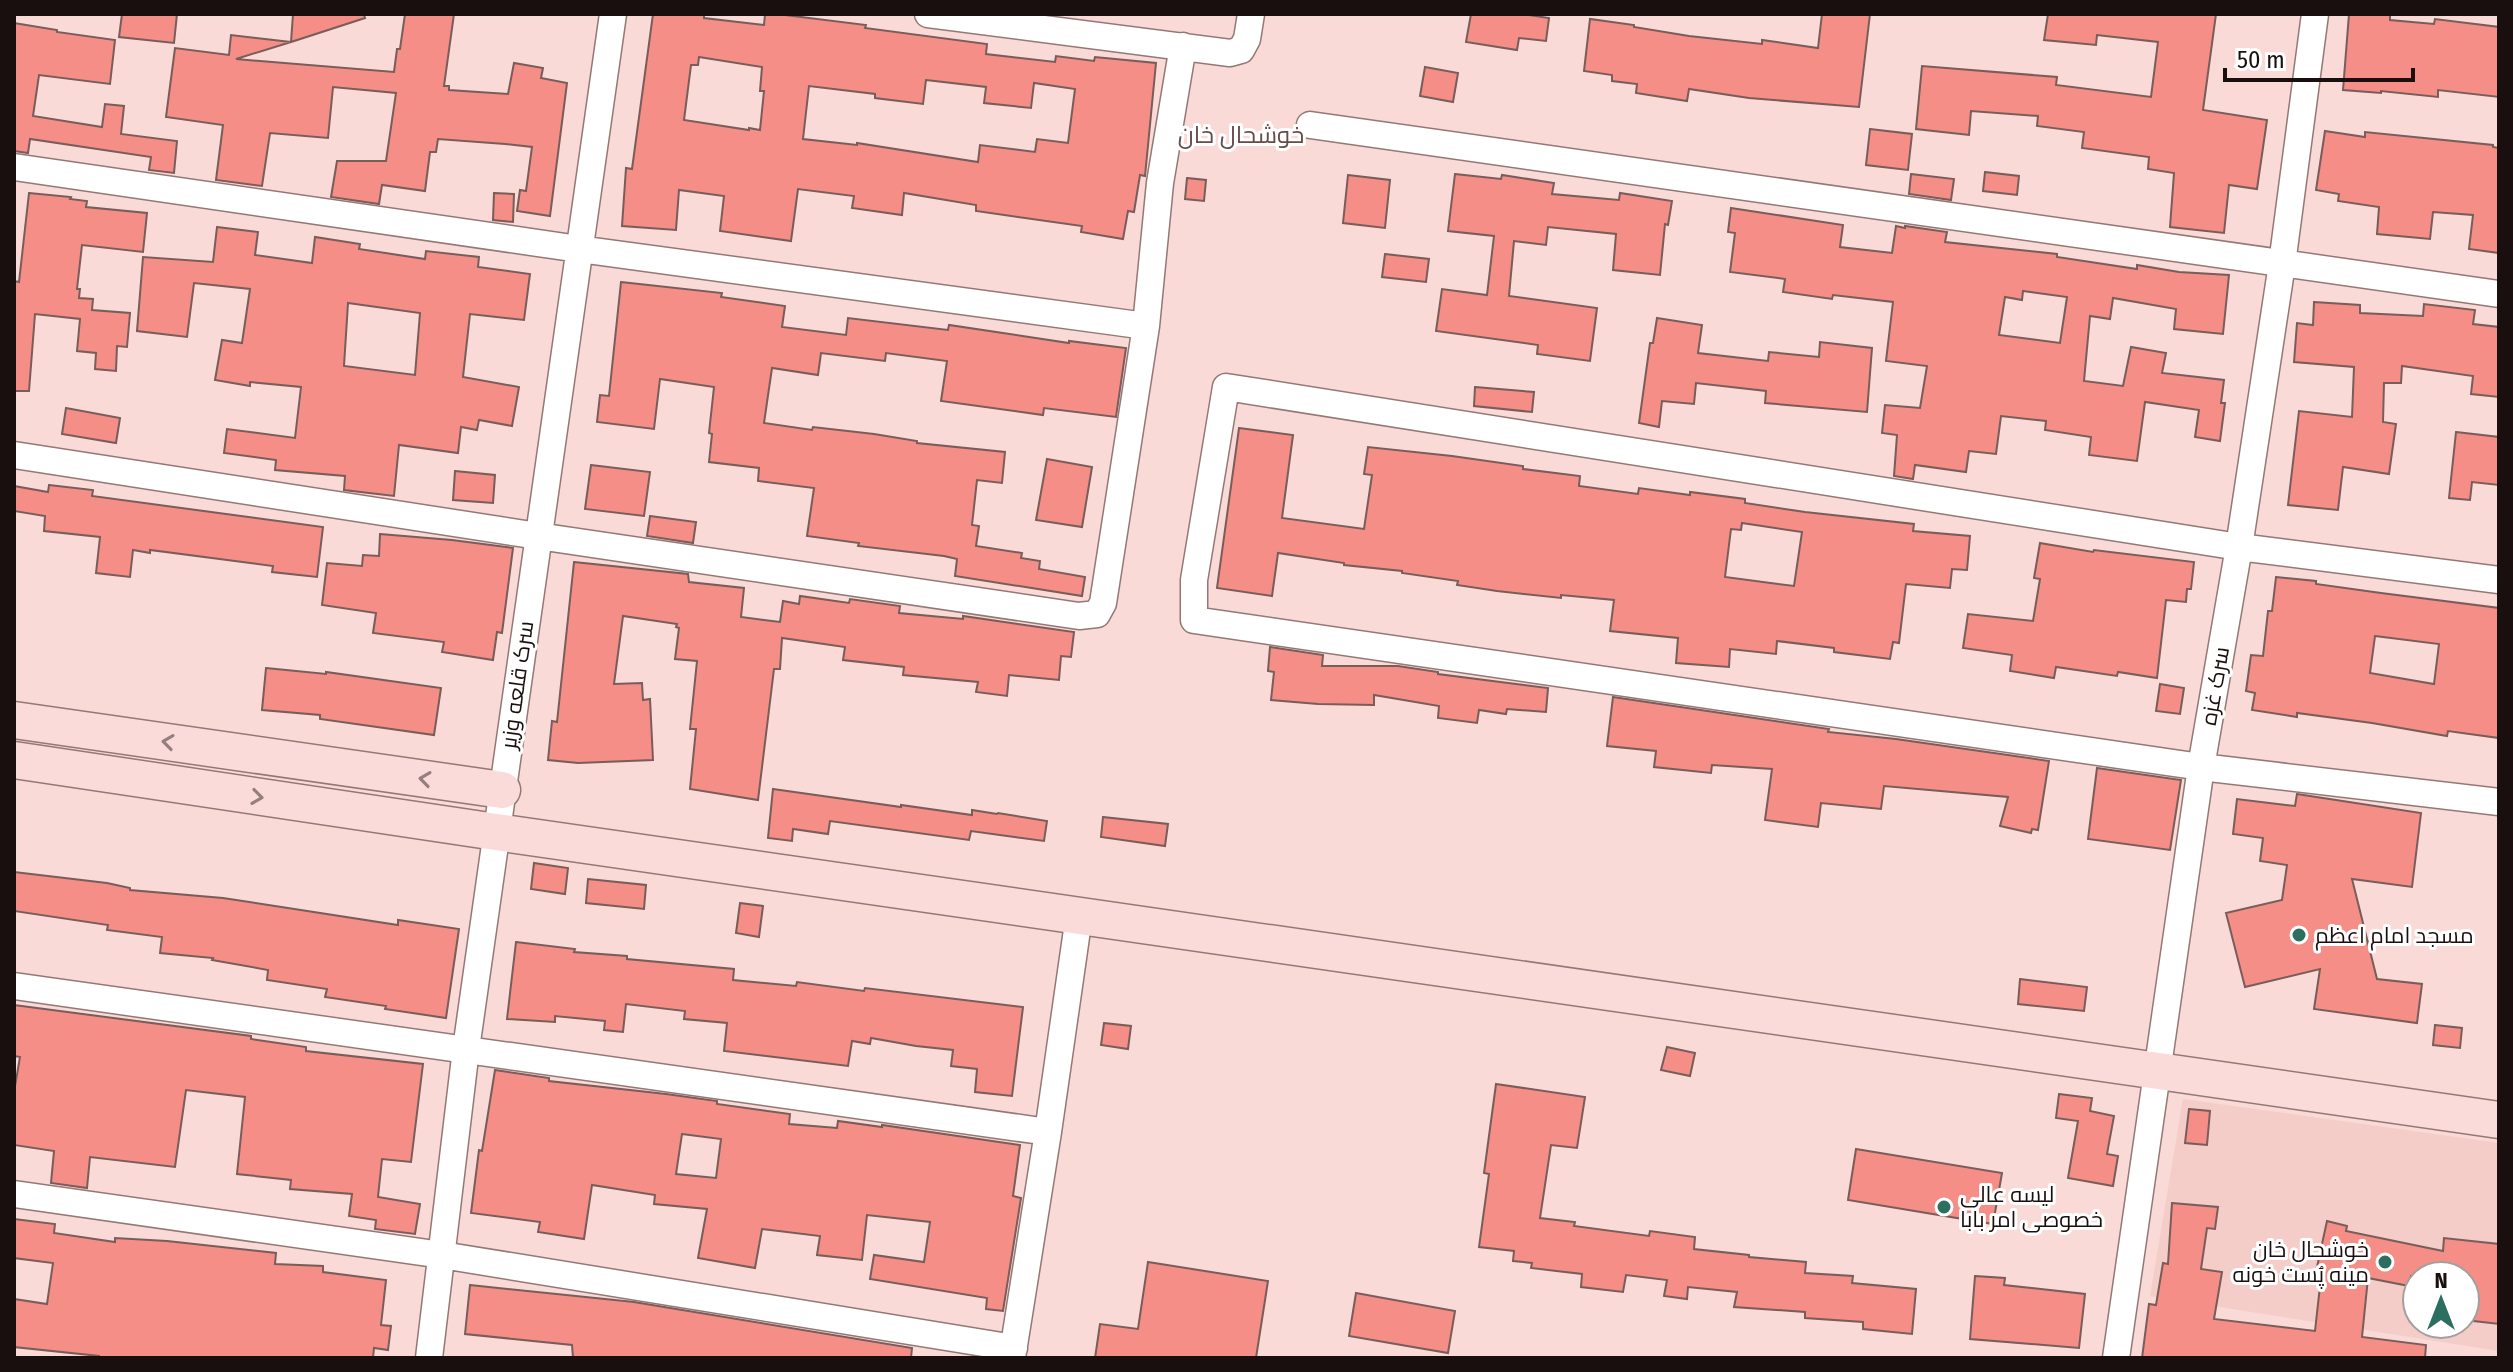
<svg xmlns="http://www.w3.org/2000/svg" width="2513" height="1372" font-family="'Fira Sans Condensed',Cairo,sans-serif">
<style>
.built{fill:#f4ccc8;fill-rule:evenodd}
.building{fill:#f48e86;stroke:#785d5a;stroke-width:2;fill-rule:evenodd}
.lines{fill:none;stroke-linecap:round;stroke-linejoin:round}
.street-casing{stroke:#947875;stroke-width:29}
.secondary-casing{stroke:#947875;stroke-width:39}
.street{stroke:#fff;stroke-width:26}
.secondary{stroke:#fbdbd9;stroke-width:36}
.oneway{stroke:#957f7e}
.poi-dot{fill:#2c6e5f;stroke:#fff;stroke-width:3}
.labels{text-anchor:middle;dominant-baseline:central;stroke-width:6;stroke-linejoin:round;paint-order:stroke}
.street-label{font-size:22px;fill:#190f0e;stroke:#fff}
.poi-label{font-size:22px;fill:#190f0e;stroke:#fff;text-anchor:start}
.neighbourhood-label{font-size:24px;fill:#654b49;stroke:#fff}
</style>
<rect width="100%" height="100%" fill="#f9dad6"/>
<!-- built -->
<path class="built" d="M2183,1099L2499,1143V1351L2150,1296ZM2417,1276H2465V1324H2417Z"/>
<!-- building -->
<path class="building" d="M122,14H177L174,43L119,37Z
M293,14H364L365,18L291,42Z
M405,14H454L444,86H449V90L508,94L514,63L543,68L541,78L567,83L550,216L517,211L520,190L526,191L532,147L505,144L438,139L436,152H430L425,191L382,185L379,204L331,197L337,161H386L396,93L333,87L328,138L270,133L262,186L216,180L223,125L166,117L175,48L229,55L231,35L291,42L236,59L394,72L397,49H400Z
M653,14H704V18L764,25L765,14H777L866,25L865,28L987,44L986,54L1055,62L1056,56L1094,61L1095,57L1156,63L1145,176L1140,175L1134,212L1128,211L1123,239L1081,232L1082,226L976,211V205L904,193L902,215L852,208L854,196L798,189L791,241L720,231L724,196L679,190L676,230L622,226L626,168L632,169ZM699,57L762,67L760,91H764L760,130L749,128V130L684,120L691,65H698ZM926,80L986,87L984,103L1031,108L1034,83L1075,89L1068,143L1037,139L1035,152L980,145L978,162L857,143V145L803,139L809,86L875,94V98L923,104Z
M1471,14H1523L1549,18L1546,41L1519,38L1517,50L1466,42Z
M1822,14H1870L1859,107L1749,98L1689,89L1687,101L1636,93L1637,84L1612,81V75L1584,71L1590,19L1634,25V27L1689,36L1762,44V40L1818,48Z
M2048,14H2216L2203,110L2267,120L2257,189L2229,185L2224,233L2170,227L2174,173L2148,169L2149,157L2082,148L2084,132L2037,126L2038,116L1971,111L1969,135L1916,129L1922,66L2057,77L2056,85L2151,97L2158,42L2097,35L2096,45L2044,40Z
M2349,14H2390V20L2434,24L2435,19L2499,27V97L2438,90V97L2381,91V93L2343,90Z
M14,23L57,30V32L115,40L110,84L39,75L33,116L102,127L105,104L124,106L121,134L177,141L174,173L149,170L151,157L30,139L28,153L14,151Z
M1425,67L1458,73L1453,102L1420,96Z
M1870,129L1912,134L1908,170L1866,165Z
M2325,131L2365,137V132L2493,145V147L2499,148V253L2469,249L2473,215L2433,212L2430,239L2377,234L2379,207L2338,201L2339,194L2316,190Z
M1985,172L2019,176L2017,195L1983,191Z
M1455,174L1501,179L1502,175L1554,183L1552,194L1619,200L1620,193L1672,201L1668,225L1665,224L1660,275L1613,270L1616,234L1548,227L1546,245L1514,241L1509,296L1597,308L1590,361L1537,354L1538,345L1436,331L1442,289L1487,295L1494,236L1448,231Z
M1911,174L1954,179L1951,200L1909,194Z
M1348,175L1390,180L1385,228L1343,223Z
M1187,178L1206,180L1204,201L1185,199Z
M29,193L71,197L70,199L87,201L86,207L147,213L143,252L82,245L77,289H80L79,298L93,299L92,310L130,313L127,347L117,346L116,371L95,369L96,353L77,351L80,319L35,314L29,391H14V281L19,282Z
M494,193L514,194L513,222L493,220Z
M1731,208L1843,225L1840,247L1892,253L1896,226L1905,228V226L1947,232L1945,242L2057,254V257L2137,269V265L2179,272L2229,275L2223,334L2174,329L2176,309L2113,298L2110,319L2090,316L2084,381L2123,386L2131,347L2166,353L2162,373L2224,380L2221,403H2225L2220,441L2195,437L2199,410L2145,402L2137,461L2089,455L2091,437L2045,430L2046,421L2001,416L1996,454L1969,451L1966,472L1915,465L1913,479L1894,476L1897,435L1882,433L1885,405L1920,408L1927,366L1886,361L1893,302L1833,295L1832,299L1783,292L1785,279L1730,272L1735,233L1728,232ZM2023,291L2067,297L2060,343L1999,335L2005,297L2022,300Z
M217,227L258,232L255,255L312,263L315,237L360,244L359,249L425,259L426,251L479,257L478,267L530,274L524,320L470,314L463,377L519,387L512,426L479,420L477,430L461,427L458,453L399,445L394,496L344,490L345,476L275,470L276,460L224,453L227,429L295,438L301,387L250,382V386L215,380L222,340L242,343L250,289L194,283L187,337L137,331L143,257L213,262ZM348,303L420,313L415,375L344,366Z
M1385,254L1429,259L1426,282L1382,277Z
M621,282L722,293L721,297L785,306L782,327L846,335L848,318L948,330L949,325L1069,343V341L1126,348L1116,417L1044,408L1043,415L941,401L947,361L886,353L885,361L821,353L818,375L772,368L764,423L812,430L813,427L874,434L917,441V443L1005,452L1002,483L977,480L972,525L979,526L976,546L1022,553L1021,558L1040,561L1039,569L1085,577L1082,596L955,576L957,559L944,556L858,546L859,543L807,536L814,488L758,481L759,468L709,462L712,434L709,433L714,387L660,379L654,429L597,422L600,395L609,396Z
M2314,302L2360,305V313L2423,316L2424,304L2475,310L2473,324L2499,327V397L2471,394L2473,376L2402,366L2401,383H2384L2383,422L2396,424L2389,474L2343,467L2338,510L2288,505L2299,411L2352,417L2354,367L2294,362L2297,323L2313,325Z
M1657,318L1702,325L1698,353L1768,361L1769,352L1819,357L1820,342L1872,348L1867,412L1765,403L1766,391L1696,383L1694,404L1662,401L1659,427L1639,423L1650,343H1653Z
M1475,387L1534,392L1532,412L1474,406Z
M66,408L120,418L116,443L62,434Z
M1239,428L1293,435L1282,518L1364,529L1372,475L1364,474L1368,447L1452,456L1523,466V469L1580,476L1579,486L1638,494L1639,488L1690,495V492L1745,499V503L1805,512L1914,524L1913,531L1970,536L1967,570L1952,569L1950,588L1906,584L1899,643L1893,642L1890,659L1834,652V648L1777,641L1776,654L1730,649L1729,667L1676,663L1678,638L1610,631L1614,600L1561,595V598L1497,591L1457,585L1458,581L1402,573V571L1344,565V563L1278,553L1272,596L1217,588ZM1742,523L1802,532L1794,586L1725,577L1731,529L1741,530Z
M2456,432L2499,437V485L2472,482L2470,500L2449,498Z
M1047,459L1092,467L1082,527L1036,520Z
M591,465L650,472L644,516L585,509Z
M455,471L495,475L493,503L453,500Z
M49,485L93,490L92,496L323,527L317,577L272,572L273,566L150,550V553L133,550L130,577L96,573L100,537L44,531L45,516L14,511V486L48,492Z
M650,516L696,522L693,543L647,536Z
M380,534L452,540L513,548L502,633L497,632L493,660L442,652L444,642L373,633L376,613L322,605L327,563L362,566L363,555L379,556Z
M2040,543L2093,552L2094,550L2194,562L2191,589H2187L2186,602L2166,600L2157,678L2118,672L2117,676L2056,667L2054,678L2010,671L2012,655L1963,648L1968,614L2033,621L2040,579L2034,578Z
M574,562L688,574L689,582L744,588L741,617L780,622L783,601L799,604L800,596L849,603L850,599L900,606L899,613L963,619V616L1074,632L1071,657L1061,656L1059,680L1009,675L1007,696L976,692L978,682L903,675L904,667L843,660L845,647L782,638L780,669H774L758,800L690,789L696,729H690L697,661L675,659L679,628L676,627L677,624L623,616L614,684L642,683L643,700L650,699L653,760L578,763L548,760L552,721L557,722Z
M2276,577L2316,581V584L2381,593L2499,608V738L2448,731L2447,736L2372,723L2297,713V717L2252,710L2255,693L2246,691L2251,655L2263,656L2268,611H2272ZM2375,636L2439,644L2434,684L2370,673Z
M1270,647L1323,655L1322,666H1398L1438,672V674L1548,688L1546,712L1507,709L1506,714L1479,710L1477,723L1438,718L1439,706L1374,695V705L1318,704L1271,700L1274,672L1268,671Z
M266,668L326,674V672L441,688L434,735L320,719V715L262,710Z
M2160,684L2184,688L2180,714L2156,711Z
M1613,697L1829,729L1828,732L1896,739L2049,761L2038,830L2032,829L2031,833L2000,826L2008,797L1884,786L1881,809L1821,803L1818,827L1765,820L1772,769L1712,765L1711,773L1654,767L1656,751L1607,746Z
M2097,768L2181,780L2170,850L2088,839Z
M773,789L901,807V805L972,815V810L997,814L998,813L1047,821L1044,841L971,831L969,840L830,821L828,834L793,829L792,841L768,838Z
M2297,794L2421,813L2412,887L2352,879L2377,979L2422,984L2417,1023L2314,1009L2320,969L2245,987L2226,913L2282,900L2287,865L2260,861L2263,838L2233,834L2237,799L2295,806Z
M1103,817L1168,824L1165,846L1101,837Z
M534,863L568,868L565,894L531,889Z
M14,872L107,883L130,888V890L223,898L398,925V920L459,929L446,1018L385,1009L386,1006L325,997L327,989L267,980L268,970L212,960L213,958L160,953L162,937L107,930L108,925L14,911Z
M588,879L646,885L644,909L586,903Z
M740,903L763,906L759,937L736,933Z
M516,942L575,949L574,952L627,956V959L734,969L733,980L796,986L797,982L864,991L865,988L1023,1007L1012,1096L975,1092L977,1069L951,1066L953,1050L916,1046L871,1038L870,1044L852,1041L848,1066L724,1051L727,1023L684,1019L685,1011L626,1004L623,1032L604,1030L605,1021L555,1016V1022L507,1019Z
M2020,979L2087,987L2084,1011L2018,1004Z
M14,1005L251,1036V1039L306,1047V1051L423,1064L411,1162L382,1159L378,1197L420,1204L415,1234L375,1229L376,1220L349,1216L352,1194L290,1189L291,1180L237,1174L245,1097L186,1090L175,1167L90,1157L87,1188L51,1183L54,1151L14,1145V1092L20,1057L14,1056Z
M1104,1023L1131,1026L1128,1049L1101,1045Z
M2435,1025L2462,1028L2460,1048L2433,1045Z
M1667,1047L1695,1053L1690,1076L1661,1070Z
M495,1070L549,1078V1081L666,1094L717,1101V1104L790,1114L789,1124L837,1128L838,1121L882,1127V1125L1020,1145L1013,1196L1021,1198L1003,1311L986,1309L987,1298L870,1279L874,1255L924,1262L930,1222L867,1215L862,1260L817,1255L820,1236L762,1229L755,1268L698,1258L707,1209L654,1204L655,1195L592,1185L584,1239L538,1232L540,1222L471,1213L479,1150L482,1151ZM682,1134L721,1139L716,1178L676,1174Z
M1496,1084L1585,1097L1577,1148L1551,1145L1540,1218L1575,1222L1574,1226L1649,1236L1650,1231L1695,1237L1694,1249L1749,1255V1257L1806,1262L1805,1273L1853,1276L1852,1283L1916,1289L1912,1334L1863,1329V1322L1805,1318V1312L1734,1307L1737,1292L1688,1287L1687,1299L1664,1296L1667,1280L1626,1275L1623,1292L1581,1287L1582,1274L1531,1268L1532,1263L1513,1261L1514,1251L1479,1247L1489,1174L1484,1173Z
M2059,1094L2092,1098L2090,1111L2114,1116L2107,1154L2118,1156L2113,1186L2068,1178L2078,1121L2056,1118Z
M2189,1109L2210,1111L2207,1145L2185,1143Z
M1856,1149L2002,1173L1993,1224L1848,1200Z
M2172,1203L2218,1207L2215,1229L2207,1228L2201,1269L2222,1272L2214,1319L2315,1331L2322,1268L2317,1267L2327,1221L2347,1226L2346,1231L2443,1251L2444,1238L2499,1244V1324L2465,1320V1276H2411L2409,1286L2368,1278L2362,1337L2426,1345L2425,1358H2142L2149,1304L2156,1305L2163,1263L2168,1264Z
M14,1219L55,1224L54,1233L115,1242V1238L167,1241L276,1253L275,1264L323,1266V1272L386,1280L381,1325L391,1326L388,1350L374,1348L373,1358H99V1356L14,1347V1299L47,1304L53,1263L14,1258Z
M1148,1262L1268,1281L1256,1358H1095L1100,1324L1138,1329Z
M1975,1276L2005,1278L2004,1285L2085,1294L2079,1348L1970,1339Z
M470,1285L634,1302L912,1348L911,1358H573L572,1345L465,1334Z
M1356,1293L1455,1311L1448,1353L1349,1336Z"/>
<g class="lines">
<!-- street casing -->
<g class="street-casing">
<path id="street" d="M928,14L1230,53L1241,50L1247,39L1251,14
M1310,125L2499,294
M14,167L579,249L1146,326
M14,455L538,536L1079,616L1097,614L1103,603L1146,326L1160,183L1183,46
M2499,580L2239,547L1226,387L1194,580V620L2201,767L2499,802
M14,986L1048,1132
M14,1194L442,1255L1014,1348
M429,1358L466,1049L613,14
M1012,1358L1048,1132L1079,916
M2116,1358L2201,767L2239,547L2282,264L2315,14"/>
</g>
<!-- secondary casing -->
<g class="secondary-casing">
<path id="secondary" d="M14,720L502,790
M14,760L496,832L2499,1120"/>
</g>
<!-- street -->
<use href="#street" class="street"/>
<!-- secondary -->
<use href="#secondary" class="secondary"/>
</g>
<!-- one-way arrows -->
<defs><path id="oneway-chevron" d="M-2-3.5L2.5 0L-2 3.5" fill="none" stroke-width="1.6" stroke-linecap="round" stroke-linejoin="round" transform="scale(2)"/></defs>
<g class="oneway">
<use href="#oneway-chevron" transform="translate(168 742) rotate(-172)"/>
<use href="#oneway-chevron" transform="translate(425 779) rotate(-172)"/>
<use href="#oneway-chevron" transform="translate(257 797) rotate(8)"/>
</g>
<!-- markers -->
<g class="poi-dot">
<circle cx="2299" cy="935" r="8"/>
<circle cx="1944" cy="1207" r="8"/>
<circle cx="2385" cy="1262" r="8"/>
</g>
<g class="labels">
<!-- street labels -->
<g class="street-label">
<text transform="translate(517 685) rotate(-82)">سرک قلعه وزیر</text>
<text transform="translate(2215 686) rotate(-80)">سرک غزه</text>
</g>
<!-- poi labels -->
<g class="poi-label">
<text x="2315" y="935">مسجد امام اعظم</text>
<text x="1960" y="1194">لیسه عالی<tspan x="1960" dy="25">خصوصی امر بابا</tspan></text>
<text x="2369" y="1249" text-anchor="end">خوشحال خان<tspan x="2369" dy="25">مینه پُست خونه</tspan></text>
</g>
<!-- neighbourhood labels -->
<g class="neighbourhood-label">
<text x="1241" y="135">خوشحال خان</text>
</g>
</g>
<!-- border -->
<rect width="2513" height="1372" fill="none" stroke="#190f0e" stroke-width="32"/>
<!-- north arrow -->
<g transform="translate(2441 1300)"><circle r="38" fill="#ffffff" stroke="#a39f9f" stroke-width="2"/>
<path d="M0-6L14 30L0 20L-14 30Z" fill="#2c6e5f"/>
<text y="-12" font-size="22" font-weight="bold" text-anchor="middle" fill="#190f0e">N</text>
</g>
<!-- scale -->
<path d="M2225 68v12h188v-12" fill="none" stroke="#190f0e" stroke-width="4"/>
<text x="2237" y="68" font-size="24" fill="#190f0e" stroke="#ffffff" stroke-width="6" paint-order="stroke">50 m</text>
</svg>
